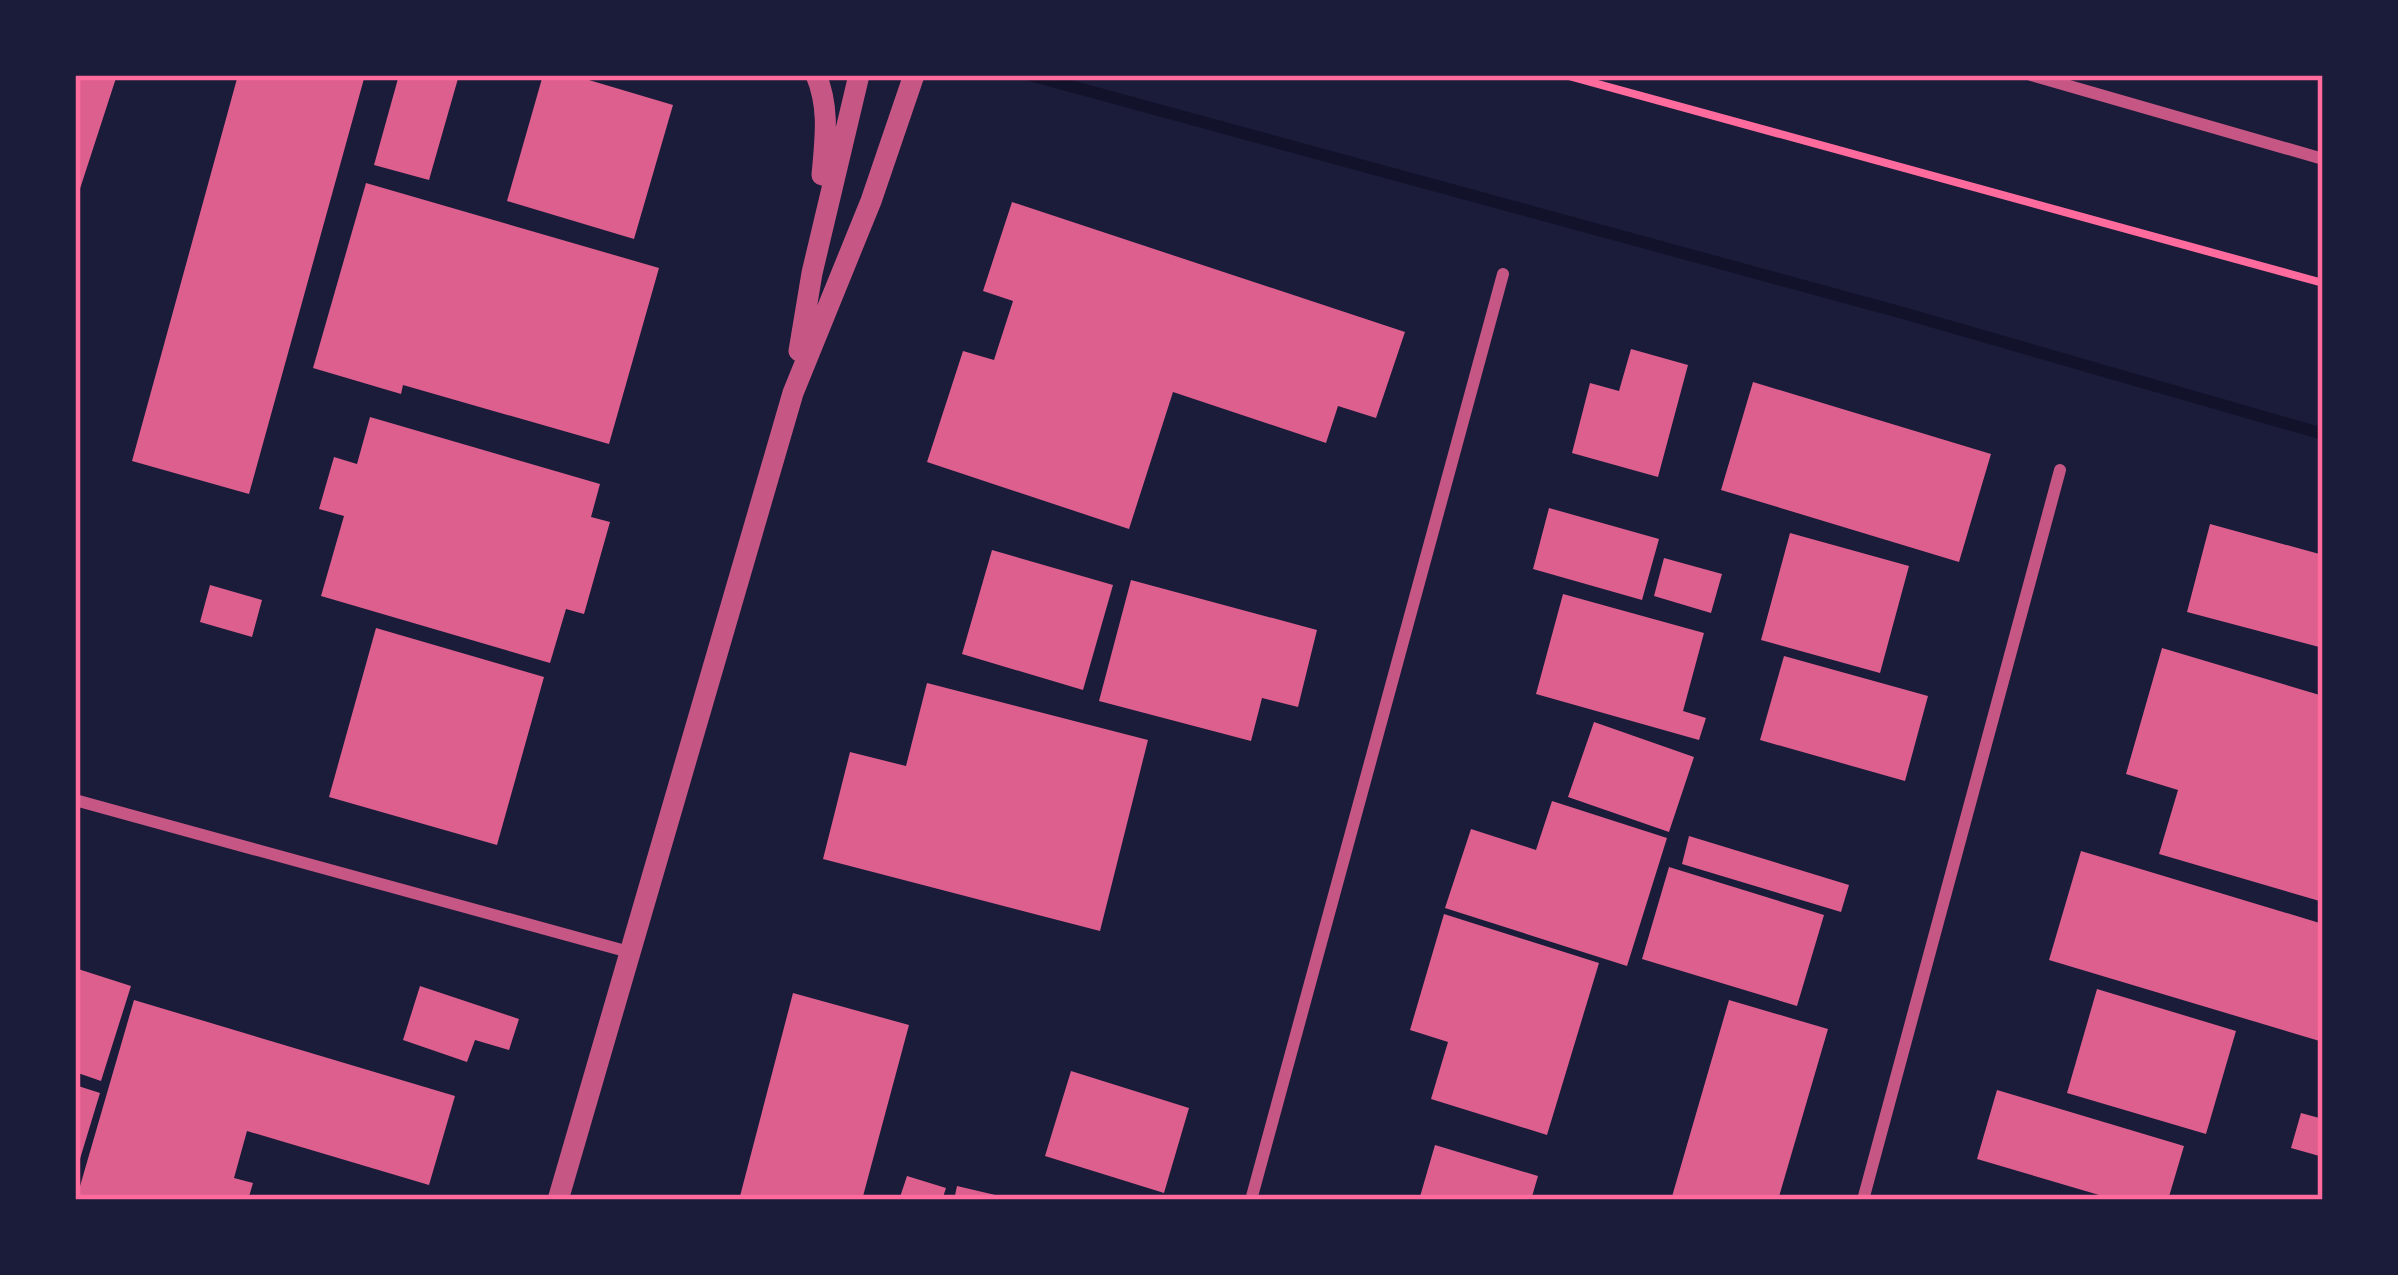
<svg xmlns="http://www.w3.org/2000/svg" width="2398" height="1275" font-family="'Roboto Condensed',sans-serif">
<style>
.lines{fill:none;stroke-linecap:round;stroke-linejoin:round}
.stream{stroke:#12122b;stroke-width:12}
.building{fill:#dd5f8e}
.path{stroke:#ff6b9d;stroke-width:8}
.minor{stroke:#c65784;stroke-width:12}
.tertiary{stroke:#c65784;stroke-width:21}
.neatline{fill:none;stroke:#ff6b9d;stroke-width:4.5}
</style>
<rect width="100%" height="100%" fill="#1b1b3a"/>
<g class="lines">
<!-- stream -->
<path class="stream" d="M1030,75L1903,313L2323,434"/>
</g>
<!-- building -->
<path class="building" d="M75,75H117L76,201H75Z
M238,75H365L249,494L132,461Z
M399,75H459L429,180L374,165Z
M543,75H572L673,105L634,239L507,201Z
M366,183L659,268L609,444L403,385L401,394L313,368Z
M1012,202L1405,332L1376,418L1338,406L1326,443L1173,392L1129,529L927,462L963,351L994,360L1013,301L983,291Z
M1631,349L1688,365L1658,477L1572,453L1590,383L1619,391Z
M1753,382L1991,454L1959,562L1721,490Z
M370,417L600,484L591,517L610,522L584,614L566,609L550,663L321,596L344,516L319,509L334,457L357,464Z
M1549,508L1659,539L1642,600L1533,569Z
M2210,524L2323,555V648L2187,612Z
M1790,533L1909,566L1880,673L1761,640Z
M992,550L1113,585L1083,690L962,654Z
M1664,558L1722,574L1711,613L1654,596Z
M1131,580L1317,630L1298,707L1262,698L1251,741L1099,701Z
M210,585L262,600L252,637L200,622Z
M1563,594L1704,633L1683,711L1706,718L1699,740L1536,694Z
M376,628L544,677L497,845L329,797Z
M2162,648L2323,696V902L2159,854L2178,790L2126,774Z
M1784,656L1928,696L1905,781L1760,740Z
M927,683L1148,740L1100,931L823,859L850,752L906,766Z
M1594,722L1694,757L1669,832L1568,797Z
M1552,801L1667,838L1627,966L1445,908L1471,829L1536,850Z
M1689,836L1849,885L1841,912L1682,864Z
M2081,851L2323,924V1042L2049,960Z
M1669,867L1824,915L1797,1006L1642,959Z
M1444,914L1599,963L1547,1135L1431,1099L1448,1042L1410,1030Z
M75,968L131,986L101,1081L75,1072Z
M420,986L519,1019L509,1050L475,1040L467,1062L403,1040Z
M2097,989L2236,1031L2206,1134L2067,1093Z
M793,993L909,1025L862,1200H739Z
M134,1000L455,1096L429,1185L247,1131L234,1178L253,1183L248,1200H76Z
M1729,1000L1828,1029L1778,1200H1671Z
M1071,1071L1189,1108L1164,1193L1045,1156Z
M75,1085L100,1093L76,1172H75Z
M1997,1090L2184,1146L2168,1200H2116L1977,1159Z
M2301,1113L2323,1119V1157L2291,1148Z
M1435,1145L1538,1176L1531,1200H1419Z
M907,1176L946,1188L942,1200H899Z
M957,1186L1008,1198L1007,1200H954Z"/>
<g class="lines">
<!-- path -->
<path class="path" d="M1565,75L2323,283"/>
<!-- minor -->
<path class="minor" d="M2031,75L2323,159
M75,800L629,952
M1251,1200L1503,274
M1863,1200L2060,470"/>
<!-- tertiary -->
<path class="tertiary" d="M816,75C830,108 825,140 822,175
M799,351L812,273L859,75
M558,1200L793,393L871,201L914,75"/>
</g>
<!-- border -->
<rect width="2398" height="1275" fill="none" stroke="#1b1b3a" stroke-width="156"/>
<rect x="78" y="78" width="2242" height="1119" class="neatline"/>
</svg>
